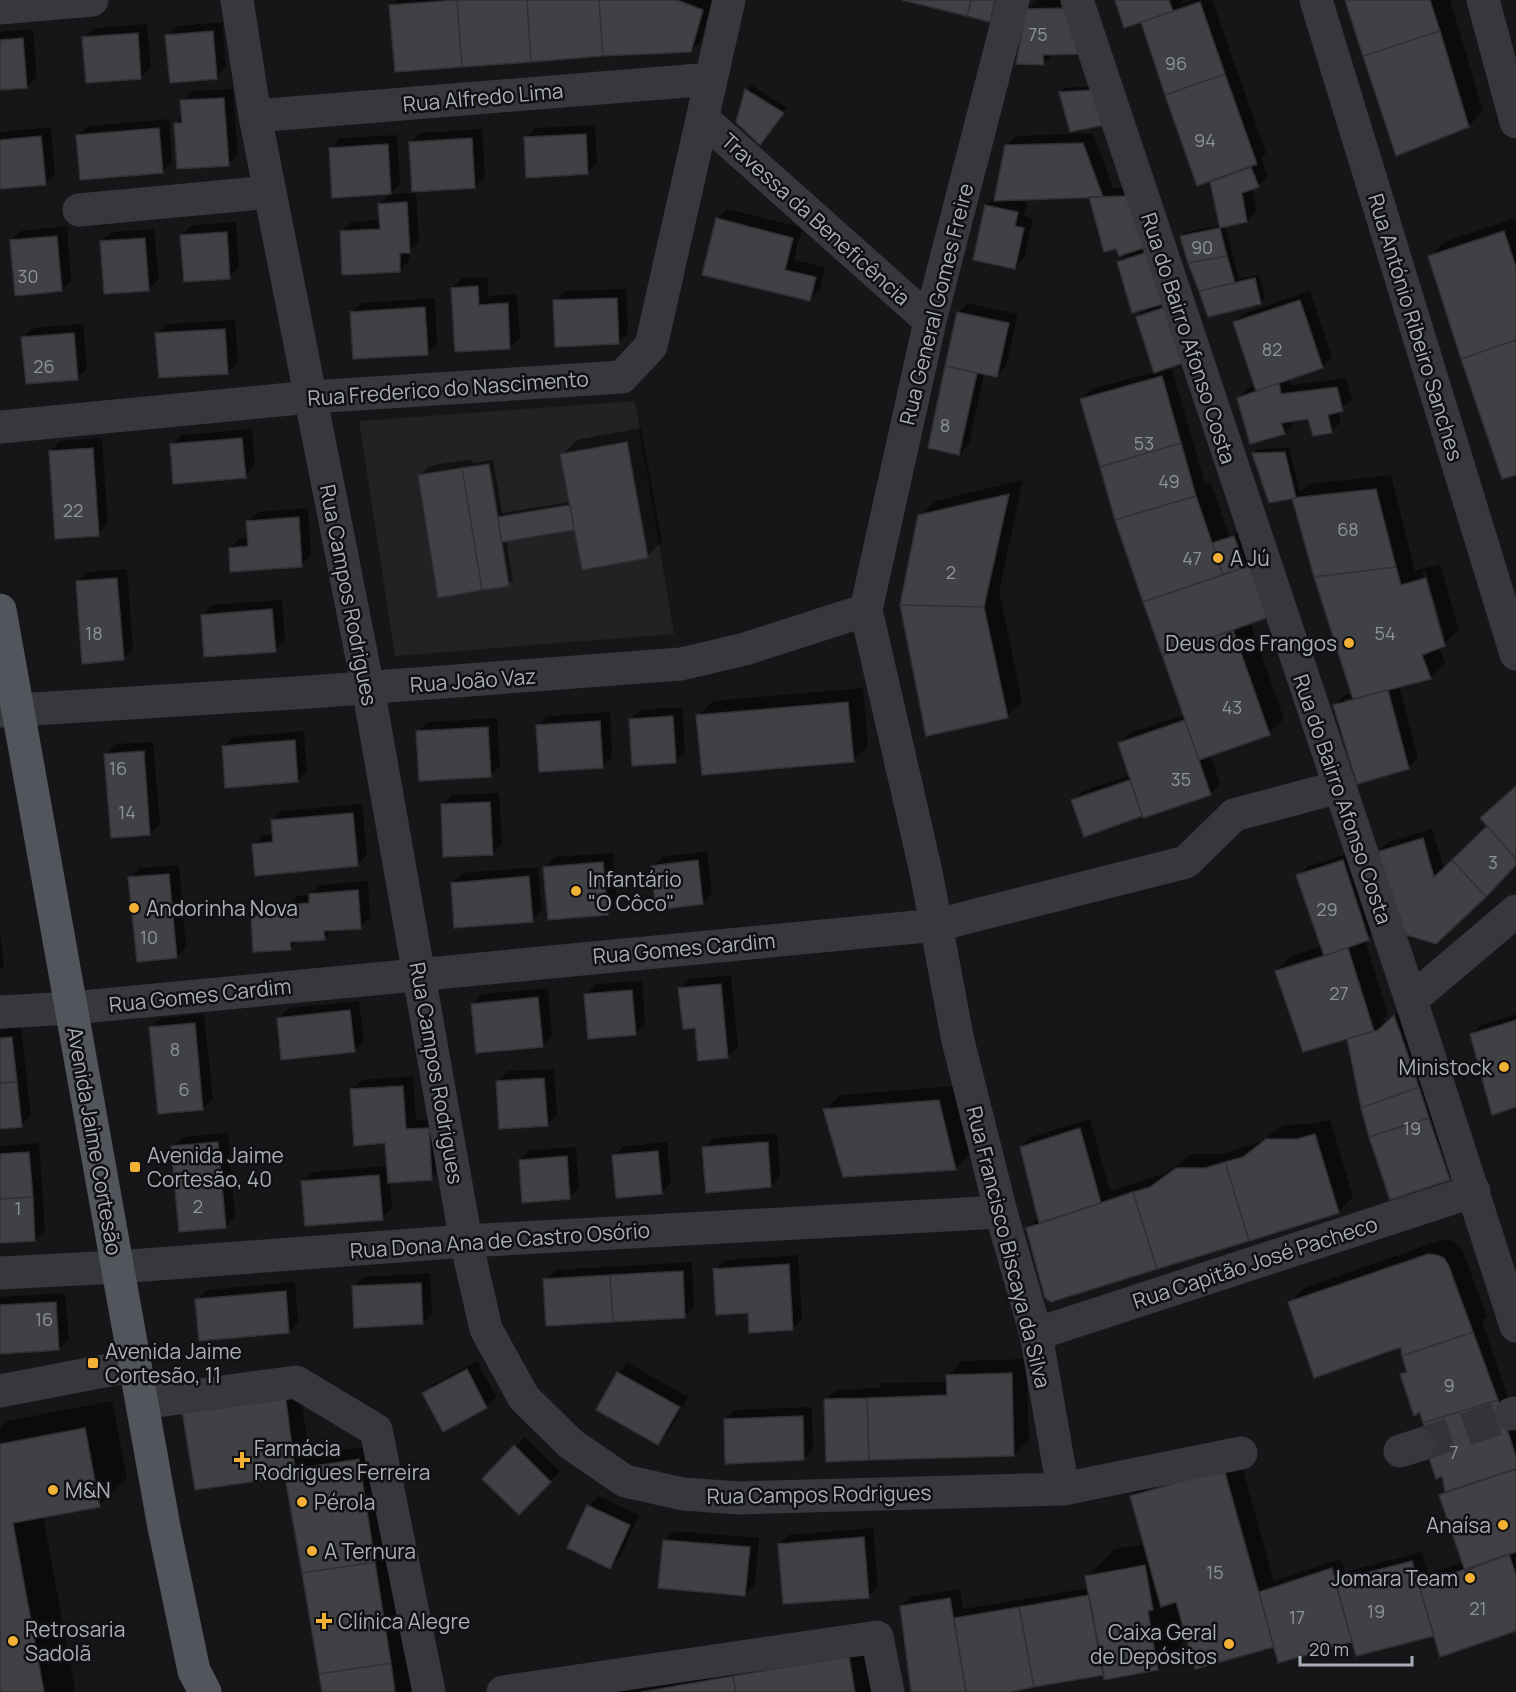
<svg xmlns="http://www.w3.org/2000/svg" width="1516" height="1692" font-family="Manrope,sans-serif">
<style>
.built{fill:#222225}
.shadow{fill:#0007;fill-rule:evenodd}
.building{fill:#404145;stroke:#303034;stroke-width:1.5}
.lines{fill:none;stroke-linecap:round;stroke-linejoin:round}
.minor-tunnel{stroke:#333438;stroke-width:33;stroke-dasharray:33 16;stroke-linecap:butt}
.minor{stroke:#37383d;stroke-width:33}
.major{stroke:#53555c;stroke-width:33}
.poi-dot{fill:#f2b134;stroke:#111113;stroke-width:2}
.labels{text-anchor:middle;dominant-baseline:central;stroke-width:5;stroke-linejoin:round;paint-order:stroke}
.number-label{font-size:18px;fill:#8e929b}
.street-label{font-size:21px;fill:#a8adb8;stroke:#111113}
.poi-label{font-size:21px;fill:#a8adb8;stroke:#111113;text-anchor:start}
</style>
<rect width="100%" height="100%" fill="#161618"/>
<!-- built -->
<path class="built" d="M635,401L674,634L395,656L359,421Z"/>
<!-- shadow -->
<path class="shadow" d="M397,0H712L701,41L691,51L396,71L391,6Z
M1037,0H1075L1054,53L1044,64L1027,10Z
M1117,0H1182L1183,3L1190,0H1212L1266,153L1261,158L1268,176L1258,186L1252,188L1257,211L1247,221L1225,226L1239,279L1259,275L1265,298L1261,302L1209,316L1181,236L1186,232L1221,225L1211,180L1142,20Z
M1347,0H1450L1483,111L1469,126Z
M222,22L226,67L216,77L167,36L177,26Z
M147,24L151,67L141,77L84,38L94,28Z
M33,29L37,77L27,87L0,89V32Z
M751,85L787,108L764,138L737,121L747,90Z
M1097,86L1105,123L1060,92L1065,88Z
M233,89L238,155L228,164L175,124L183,116L182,101L192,91Z
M169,119L172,162L162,172L78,135L88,126Z
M595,125L597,163L587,173L525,138L535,128Z
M51,127L55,174L45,184L0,187V132Z
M482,129L485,177L475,187L416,190L419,241L409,251L410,260L400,270L342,232L351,222L381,220L380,204L390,194L414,193L410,143L420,133Z
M1093,133L1113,188L1139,187L1157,243L1171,366L1205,484L1211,482L1229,536L1239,532L1261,556L1250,622L1284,719L1269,733L1210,754L1220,784L1210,794L1085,835L1073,801L1083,791L1130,775L1120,743L1129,733L1185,715L1145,602L1082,399L1092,389L1155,372L1137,317L1147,307L1119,262L1130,251L1090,196L1013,199L1027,203L1024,216L1033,219L1024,258L1014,268L986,205L997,195L1006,146L1016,136Z
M397,135L400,183L391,193L331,148L340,138Z
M727,209L802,228L794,260L825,267L820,289L810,299L717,219Z
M1516,218V473L1429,257L1444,242Z
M236,222L239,267L229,277L182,235L192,225Z
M67,226L71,280L62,290L11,240L21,231Z
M154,229L159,279L149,289L101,242L111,232Z
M488,277V296L517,294L520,338L510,347L453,288L462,278Z
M626,289L628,333L618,343L555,301L565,291Z
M1310,291L1332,357L1322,367L1289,378L1291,385L1346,378L1352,400L1338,410L1341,422L1331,431L1309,417L1293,420L1294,423L1285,433L1251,442L1238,398L1248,388L1256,385L1235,322L1245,313Z
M435,298L437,344L427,354L352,313L361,303Z
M968,303L1018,314L1006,366L997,376L984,373L969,444L959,454L929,447L958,313Z
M235,320L238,362L228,372L157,334L167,324Z
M83,324L87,368L77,378L23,338L32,328Z
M641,428L662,542L647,556L575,527L573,529L506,540L513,580L508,584L419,476L429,466L472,459L473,463L493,460L502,513L571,502L562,455L577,440Z
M252,429L255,466L245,476L172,445L181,435Z
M102,438L108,524L98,534L51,451L60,441Z
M1289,448L1300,492L1309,484L1391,475L1415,571L1440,564L1459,630L1440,648L1445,663L1430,677L1399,686L1418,758L1408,767L1334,706L1344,696L1353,693L1294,497L1254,453L1258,449ZM1425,570L1445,639H1441L1422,571ZM1360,696L1361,699L1344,704V700Z
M1023,480L999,591L1022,701L1007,716L920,516L935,501Z
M308,508L311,555L301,565L230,548L240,538H249L248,522L258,512Z
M127,569L133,649L123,659L77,582L87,572Z
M282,600L285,640L275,650L202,615L212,605Z
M863,688L868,746L853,760L698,716L713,701Z
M682,707L685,752L675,762L631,720L640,710Z
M610,712L612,757L602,767L538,726L547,716Z
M497,718L500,766L490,775L418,732L428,722Z
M304,731L307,771L298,781L223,747L233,737Z
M153,742L160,824L150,834L106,754L115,744Z
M1516,787V863L1435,943L1378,852L1388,842L1432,829L1444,869L1489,826Z
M499,793L502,844L492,854L442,805L452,795Z
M362,804L367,855L357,865L254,845L263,835L274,834L272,821L282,811Z
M707,851L712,893L703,903L652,867L662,857Z
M1353,852L1378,929L1365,940L1388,1015L1379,1023L1389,1020L1404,1007L1459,1169L1449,1179L1370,1137L1348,1037L1276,971L1291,956L1322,946L1298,875L1308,866Z
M613,853L617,904L607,913L545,867L555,857Z
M179,865L186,947L177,957L130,878L140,868Z
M538,867L542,910L532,920L452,883L462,873Z
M368,881L370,917L360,927L334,929L324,939L298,940L290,948L252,916L262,906L288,905L297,896L310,895L320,885Z
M0,929L4,966L0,970Z
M731,975L738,1047L728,1057L696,1027L680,989L690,979Z
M642,981L645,1024L635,1034L586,994L596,984Z
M548,988L552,1036L542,1045L473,1004L482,994Z
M359,1001L364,1041L354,1051L279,1018L289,1008Z
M204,1014L213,1099L203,1108L151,1028L161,1018Z
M1516,1014V1105L1471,1035L1481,1025Z
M21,1028L31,1115L21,1125L0,1127V1030Z
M554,1069L557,1115L547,1125L498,1081L508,1071Z
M413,1076L416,1120L438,1118L441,1168L431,1178L390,1181L392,1209L382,1218L303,1181L313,1172L388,1166L386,1142L352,1089L362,1080Z
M954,1086L970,1154L955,1169L825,1110L840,1095Z
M1090,1119L1110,1191L1166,1173L1192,1154H1221L1260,1142L1283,1125L1313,1124L1330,1120L1353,1197L1338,1212L1028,1228L1039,1217L1021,1147L1031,1137Z
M228,1133L235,1217L225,1226L172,1147L182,1137Z
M777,1133L780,1176L771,1186L704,1148L714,1138Z
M667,1142L671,1183L661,1193L614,1156L624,1146Z
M39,1143L45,1230L35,1240L0,1242V1146Z
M576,1147L579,1188L569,1198L520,1160L530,1150Z
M1444,1239L1453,1241L1462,1249L1487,1316L1482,1321L1516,1421V1629L1353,1640L1279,1661L1275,1645L1185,1629H1183L1185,1641L1158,1668L1104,1673L1002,1692H913L901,1606L911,1597L960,1589L963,1609L1089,1588L1087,1577L1114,1549L1145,1544L1131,1496L1146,1481L1239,1456L1274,1581L1341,1559L1345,1572L1422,1552L1429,1577L1436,1571L1464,1562L1441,1495L1446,1490L1443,1474L1421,1410L1402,1374L1407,1369L1403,1345L1290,1303L1304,1288Z
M798,1255L802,1319L793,1329L749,1311L715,1270L725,1260Z
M692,1262L694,1307L685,1317L545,1280L555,1270Z
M430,1273L432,1313L423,1323L353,1287L363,1277Z
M295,1282L298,1322L289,1332L197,1300L207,1290Z
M65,1293L69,1339L59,1349L0,1353V1297Z
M1026,1359L1029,1440L1014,1455L826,1400L836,1390L878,1388L883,1383L948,1382V1376L962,1361Z
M477,1361L496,1397L486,1407L444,1430L424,1393L434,1384Z
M628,1363L688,1397L668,1433L658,1443L598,1409L618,1373Z
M299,1380L309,1455L374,1445L412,1692H323L287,1475L196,1488Z
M112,1401L127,1478L100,1505L43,1516L75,1689L73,1692H0V1428L7,1421Z
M812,1407L813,1449L804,1459L725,1419L735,1410Z
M525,1437L560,1471L519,1513L484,1479Z
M598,1496L639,1515L620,1557L610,1567L569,1547L589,1506Z
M873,1528L878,1587L868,1597L780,1545L789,1535Z
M674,1531L759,1538L755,1585L745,1594L665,1540Z
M864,1642L872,1692H516Z"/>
<!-- building -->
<path class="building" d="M457,0L462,67L395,72L389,5Z
M457,0H527L531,62L462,67Z
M527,0H599L603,56L531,62Z
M599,0H677L703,10L691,52L603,56Z
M902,0H971L967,16Z
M971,0H995L990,22L967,16Z
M1115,0H1169L1173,11L1124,28Z
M1345,0H1430L1440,31L1363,56Z
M1200,2L1225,74L1165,95L1141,22Z
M1065,8L1080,54L1043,55L1044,65L1016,64L1026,9Z
M213,31L217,79L170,83L165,35Z
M1440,31L1469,127L1396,156L1363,56Z
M138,33L141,79L86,83L82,37Z
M23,38L27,88L0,90V40Z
M1225,74L1257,164L1197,186L1165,95Z
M745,89L784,113L760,145L736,122Z
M1093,90L1105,125L1070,132L1059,92Z
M224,98L229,166L177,169L174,123H182L180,100Z
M159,128L163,173L80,180L76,135Z
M586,134L588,174L526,178L524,137Z
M41,136L46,185L0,189V140Z
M472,138L475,188L412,192L409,142Z
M1083,143L1103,197L994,201L1005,145Z
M388,144L391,194L332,198L329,148Z
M1251,167L1259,187L1242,193L1247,222L1220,228L1210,182Z
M1130,196L1147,247L1119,256L1116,249L1104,252L1089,197Z
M407,202L410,253H400V272L342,275L340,231L380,229L378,204Z
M985,205L1018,212L1015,226L1024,228L1015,269L973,260Z
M716,218L793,238L785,270L816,277L810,301L702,275Z
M1220,228L1227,256L1188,263L1180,236Z
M1504,231L1516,267V340L1461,359L1428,256Z
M227,232L230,279L184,282L180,235Z
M57,236L62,291L15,296L10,240Z
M145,238L149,291L104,294L100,241Z
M1147,252L1163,304L1132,313L1117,262Z
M1227,256L1235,283L1199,291L1188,263Z
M1255,278L1261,304L1208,317L1199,291Z
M478,286L479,305L508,303L510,349L455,352L451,288Z
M617,298L619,344L555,347L553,300Z
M1300,300L1323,368L1256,391L1233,322Z
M425,307L428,355L353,359L350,312Z
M1165,307L1183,363L1154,373L1136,317Z
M957,312L1009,323L997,377L945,366Z
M225,329L228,374L159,378L155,333Z
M74,333L78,380L26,384L21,337Z
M1516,340V475L1502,479L1461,359Z
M945,366L977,373L959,455L928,448Z
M1162,376L1181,443L1100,467L1080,399Z
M1279,383L1281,394L1337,387L1343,411L1328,415L1332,433L1313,436L1308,419L1281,423L1285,434L1250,444L1237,398Z
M242,438L246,478L173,484L170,444Z
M627,442L648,558L582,570L560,454Z
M1181,443L1196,496L1115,520L1100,467Z
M93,448L99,536L55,539L49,451Z
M1285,452L1296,498L1269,503L1252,453Z
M489,464L509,586L482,590L462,468Z
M462,468L482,590L438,598L418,475Z
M1376,489L1396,567L1314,577L1292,498Z
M1009,494L984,607L900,605L918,515Z
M1196,496L1223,575L1143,602L1115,520Z
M570,505L574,530L502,542L498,517Z
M299,517L302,567L230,572L229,548L248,546L246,521Z
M1234,536L1245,567L1223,575L1212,543Z
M1251,565L1269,617L1162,655L1143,602Z
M1396,567L1401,585L1426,578L1445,646L1422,655L1431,679L1353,699L1314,577Z
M117,578L124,660L82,664L76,581Z
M900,605L984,607L1008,718L926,736Z
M272,609L276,652L204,657L201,615Z
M1233,630L1270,735L1199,760L1162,655Z
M1388,690L1409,769L1357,784L1333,705Z
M848,702L854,762L702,775L696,715Z
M673,716L676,763L632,766L629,719Z
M1185,720L1211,795L1143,818L1118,743Z
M600,721L603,768L539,772L536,725Z
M488,727L491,777L419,781L416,731Z
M295,740L298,782L225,788L222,746Z
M144,751L150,835L111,838L104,754Z
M1130,780L1142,816L1084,837L1071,800Z
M1516,786V859L1480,818Z
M490,802L493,855L443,857L441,804Z
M353,813L358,866L255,876L252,844L273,842L271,820Z
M1487,826L1516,859V865L1486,897L1452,860Z
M1423,838L1434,877L1452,860L1486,897L1436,944L1406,935L1377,852Z
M698,860L703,904L656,910L651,866Z
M1343,860L1369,940L1324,956L1296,875Z
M603,862L608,915L548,920L543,867Z
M169,874L177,958L137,962L128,877Z
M529,876L533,922L454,928L451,883Z
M358,890L361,929L324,931L325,940L290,942L291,950L253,952L251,916L286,913V905L309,903V894Z
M1348,948L1374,1031L1303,1052L1275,971Z
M721,984L728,1058L698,1061L695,1028L683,1029L678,988Z
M632,990L636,1035L588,1039L584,994Z
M538,997L543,1047L476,1053L471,1004Z
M350,1010L355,1052L281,1060L277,1018Z
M1394,1015L1419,1087L1361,1108L1347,1039L1378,1030Z
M1516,1020V1107L1492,1115L1470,1034Z
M195,1023L203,1110L158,1114L149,1027Z
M12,1037L17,1082L0,1083V1038Z
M544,1078L548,1126L499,1129L496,1081Z
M17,1082L22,1127L0,1129V1083Z
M403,1086L406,1129L429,1128L432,1180L388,1183L385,1143L354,1146L350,1089Z
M1419,1087L1429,1118L1369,1137L1361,1108Z
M939,1100L956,1170L843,1177L823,1109Z
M1429,1118L1450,1180L1390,1200L1369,1137Z
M1080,1128L1101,1203L1039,1223L1020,1147Z
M1315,1134L1339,1213L1249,1241L1225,1162L1243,1157L1266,1139H1297Z
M218,1142L226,1228L179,1232L171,1146Z
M768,1142L771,1187L706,1193L702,1147Z
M658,1151L662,1194L616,1198L612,1155Z
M29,1152L33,1197L0,1199V1154Z
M567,1156L570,1199L522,1203L519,1160Z
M1225,1162L1249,1241L1157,1269L1133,1192L1150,1187L1176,1168H1205Z
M379,1175L383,1220L305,1226L301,1181Z
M1133,1192L1157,1269L1051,1302L1045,1298L1026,1228Z
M33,1197L35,1241L0,1243V1199Z
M1428,1254L1437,1255L1444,1258L1448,1264L1473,1332L1402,1356L1401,1347L1314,1378L1288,1302Z
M789,1264L793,1330L749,1333L748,1313L716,1315L713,1269Z
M683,1271L685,1318L613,1322L610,1275Z
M610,1275L613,1322L546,1326L543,1279Z
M421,1283L423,1324L354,1328L352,1286Z
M286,1291L289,1333L199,1341L195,1299Z
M56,1302L59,1350L0,1354V1305Z
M1473,1332L1498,1400L1423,1423L1420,1412L1414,1416L1400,1374L1407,1372L1402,1356Z
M467,1369L487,1408L443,1432L422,1393Z
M617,1372L680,1407L658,1445L596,1410Z
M1012,1373L1014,1456L869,1460L867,1398L947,1395L946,1375Z
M285,1393L295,1469L285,1477L195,1490L182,1411Z
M867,1398L869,1460L826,1462L824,1399Z
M1498,1400L1516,1457V1469L1445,1492L1442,1476L1436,1479L1423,1440L1429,1437L1423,1423Z
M803,1416L804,1460L725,1464L724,1419Z
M85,1428L100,1507L13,1523L44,1692H0V1444Z
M514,1445L551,1482L519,1515L482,1479Z
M359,1459L375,1562L302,1573L285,1477L295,1469Z
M1224,1469L1274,1647L1195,1669L1176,1602L1161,1607L1130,1496Z
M1516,1469V1552L1465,1571L1439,1495Z
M587,1505L630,1525L610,1569L567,1548Z
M864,1537L869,1598L783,1604L778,1544Z
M663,1540L750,1547L745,1596L658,1588Z
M1509,1554L1516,1575V1631L1440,1657L1419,1585Z
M1412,1561L1434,1636L1356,1656L1335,1581Z
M375,1562L391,1663L319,1674L302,1573Z
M1145,1565L1153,1610L1148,1611L1158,1670L1104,1680L1085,1576Z
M1332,1568L1352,1642L1278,1663L1259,1592Z
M1089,1595L1104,1675L1034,1687L1019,1607Z
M950,1598L966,1692H911L900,1606Z
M1019,1607L1034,1687L1010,1692H966L954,1618Z
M849,1656L855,1692H736L733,1676Z
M391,1663L395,1692H322L319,1674Z
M733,1676L736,1692H641Z"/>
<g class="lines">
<!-- minor-tunnel -->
<path class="minor-tunnel" d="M1419,1445L1511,1414"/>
<!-- minor -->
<path class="minor" d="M237,0L255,116L368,688L466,1241L486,1329L524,1398L571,1444L625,1481L683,1494L739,1498L1063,1489L1241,1453
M1013,0L930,321L866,610L926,872L958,1041L1001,1212L1036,1334L1063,1489
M1077,0L1411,1000L1516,1326
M1316,0L1516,654
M1483,0L1516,122
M0,8L92,0
M255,116L711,79
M702,118L930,321
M79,210L270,192
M0,427L311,397L622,377L651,346L729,0
M0,711L310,692L681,664L745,649L866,610
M1411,1000L1516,911
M0,1012L72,1008L937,925L1186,862L1234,815L1339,787
M0,1273L117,1267L466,1241L1001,1212
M1036,1334L1474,1191
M0,1391L135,1365
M142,1403L296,1382L376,1430L429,1692
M1511,1414L1516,1413
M1400,1451L1419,1445
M503,1692L877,1637L888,1692"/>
<!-- major -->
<path class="major" d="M0,610L164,1527L194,1671L205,1692"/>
</g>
<!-- markers -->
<g class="poi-dot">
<circle cx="1218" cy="558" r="6"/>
<circle cx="1349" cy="643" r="6"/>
<circle cx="576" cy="891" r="6"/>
<circle cx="134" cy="908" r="6"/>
<circle cx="1504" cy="1067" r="6"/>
<rect x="129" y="1161" width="12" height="12" rx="3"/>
<rect x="87" y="1357" width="12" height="12" rx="3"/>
<path d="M239 1451h6v6h6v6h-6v6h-6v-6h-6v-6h6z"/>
<circle cx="53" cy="1490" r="6"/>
<circle cx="302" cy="1502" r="6"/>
<circle cx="1503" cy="1525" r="6"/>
<circle cx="312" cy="1551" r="6"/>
<circle cx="1470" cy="1578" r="6"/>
<path d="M321 1612h6v6h6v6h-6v6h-6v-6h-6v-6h6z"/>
<circle cx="13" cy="1641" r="6"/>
<circle cx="1229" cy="1644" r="6"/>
</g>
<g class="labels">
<!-- number labels -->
<g class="number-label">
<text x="1038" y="34">75</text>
<text x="1176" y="63">96</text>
<text x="1205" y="140">94</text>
<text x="1202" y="247">90</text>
<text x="28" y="276">30</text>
<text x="1272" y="349">82</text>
<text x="44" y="366">26</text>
<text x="945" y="425">8</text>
<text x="1144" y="443">53</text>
<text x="1169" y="481">49</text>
<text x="73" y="510">22</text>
<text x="1348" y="529">68</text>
<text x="1192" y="558">47</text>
<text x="951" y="572">2</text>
<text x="94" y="633">18</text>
<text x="1385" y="633">54</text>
<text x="1232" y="707">43</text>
<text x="118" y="768">16</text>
<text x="1181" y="779">35</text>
<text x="127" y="812">14</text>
<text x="1493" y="862">3</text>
<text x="1327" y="909">29</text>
<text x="149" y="937">10</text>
<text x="1339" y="993">27</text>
<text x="175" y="1049">8</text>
<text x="184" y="1089">6</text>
<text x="1412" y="1128">19</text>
<text x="198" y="1206">2</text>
<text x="18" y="1208">1</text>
<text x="44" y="1319">16</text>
<text x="1449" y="1385">9</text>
<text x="1454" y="1452">7</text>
<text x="1215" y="1572">15</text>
<text x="1478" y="1608">21</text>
<text x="1376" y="1611">19</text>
<text x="1297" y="1617">17</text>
</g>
<!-- street labels -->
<g class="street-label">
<text transform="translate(483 97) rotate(-5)">Rua Alfredo Lima</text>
<text transform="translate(816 219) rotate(42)">Travessa da Beneficência</text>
<text transform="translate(936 304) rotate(-76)">Rua General Gomes Freire</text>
<text transform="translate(1416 327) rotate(73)">Rua António Ribeiro Sanches</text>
<text transform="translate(1189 338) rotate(72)">Rua do Bairro Afonso Costa</text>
<text transform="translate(448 388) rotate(-4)">Rua Frederico do Nascimento</text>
<text transform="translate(349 595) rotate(79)">Rua Campos Rodrigues</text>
<text transform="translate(473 680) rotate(-4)">Rua João Vaz</text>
<text transform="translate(1343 799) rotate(71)">Rua do Bairro Afonso Costa</text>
<text transform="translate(684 948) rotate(-5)">Rua Gomes Cardim</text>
<text transform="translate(200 995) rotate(-6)">Rua Gomes Cardim</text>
<text transform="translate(437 1073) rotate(80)">Rua Campos Rodrigues</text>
<text transform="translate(95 1141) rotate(80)">Avenida Jaime Cortesão</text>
<text transform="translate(500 1240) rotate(-4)">Rua Dona Ana de Castro Osório</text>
<text transform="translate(1009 1247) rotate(76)">Rua Francisco Biscaya da Silva</text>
<text transform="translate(1255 1262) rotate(-18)">Rua Capitão José Pacheco</text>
<text transform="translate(819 1494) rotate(-1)">Rua Campos Rodrigues</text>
</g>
<!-- poi labels -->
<g class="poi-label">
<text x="1230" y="558">A Jú</text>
<text x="1337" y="643" text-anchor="end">Deus dos Frangos</text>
<text x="588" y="879">Infantário<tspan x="588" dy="24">"O Côco"</tspan></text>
<text x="146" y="908">Andorinha Nova</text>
<text x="1492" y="1067" text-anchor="end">Ministock</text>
<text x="147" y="1155">Avenida Jaime<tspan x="147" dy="24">Cortesão, 40</tspan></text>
<text x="105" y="1351">Avenida Jaime<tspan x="105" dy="24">Cortesão, 11</tspan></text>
<text x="254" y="1448">Farmácia<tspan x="254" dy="24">Rodrigues Ferreira</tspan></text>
<text x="65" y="1490">M&amp;N</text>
<text x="314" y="1502">Pérola</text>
<text x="1491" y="1525" text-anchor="end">Anaísa</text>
<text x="324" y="1551">A Ternura</text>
<text x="1458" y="1578" text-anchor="end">Jomara Team</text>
<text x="338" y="1621">Clínica Alegre</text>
<text x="25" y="1629">Retrosaria<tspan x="25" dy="24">Sadolã</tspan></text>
<text x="1217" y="1632" text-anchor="end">Caixa Geral<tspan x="1217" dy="24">de Depósitos</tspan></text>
</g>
</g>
<!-- scale -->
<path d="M1300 1656v9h112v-9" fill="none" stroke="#a8adb8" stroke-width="3"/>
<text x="1309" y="1656" font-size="18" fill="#a8adb8" stroke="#111113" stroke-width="4.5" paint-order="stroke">20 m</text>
</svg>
